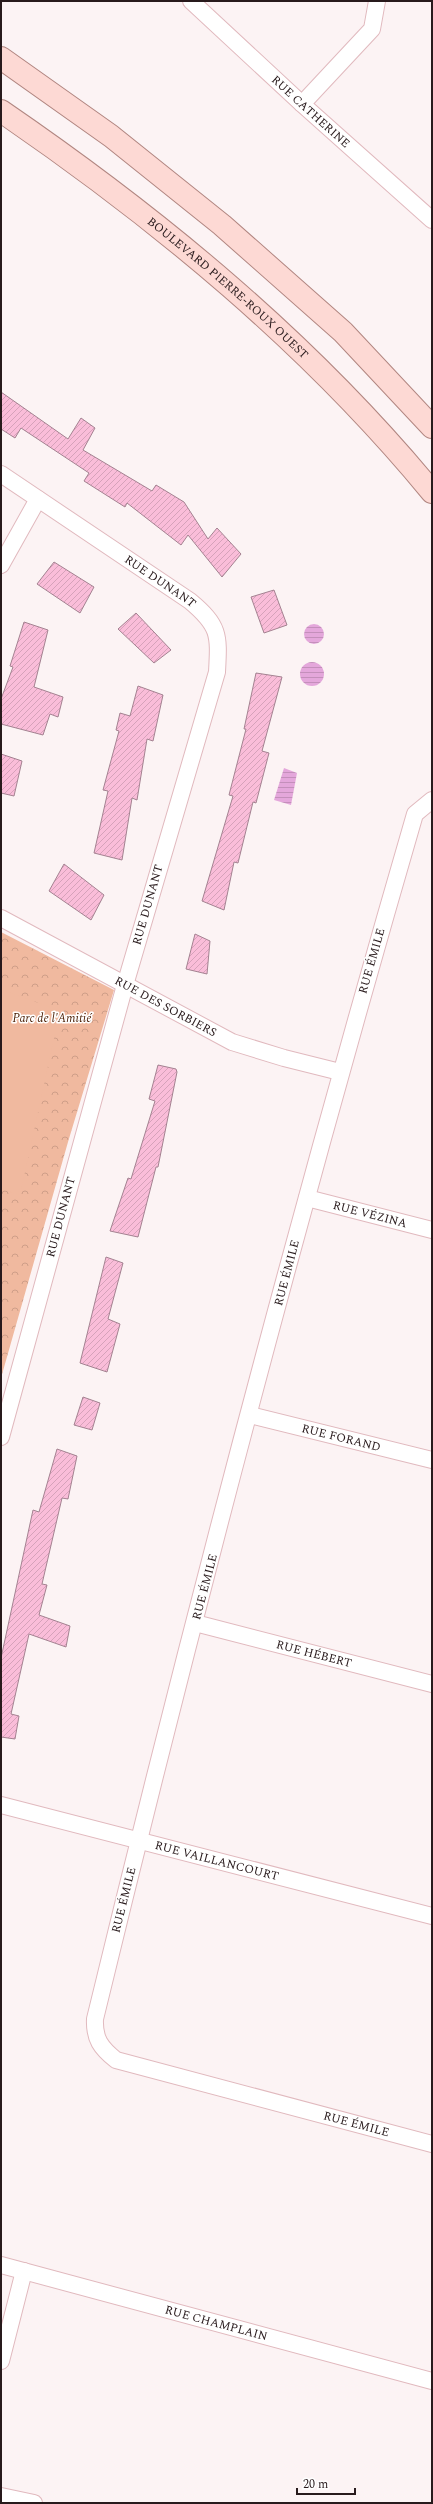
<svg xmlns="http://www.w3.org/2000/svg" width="433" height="2504" font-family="Spectral,serif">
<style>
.park{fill:url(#park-crowns)}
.garden{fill:#f0b99f}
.water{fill:url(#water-rules)}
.building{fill:url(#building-hatch);stroke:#a48291}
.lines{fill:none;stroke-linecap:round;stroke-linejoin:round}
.minor-casing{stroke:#e1b9be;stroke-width:18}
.primary-casing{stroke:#b18681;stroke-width:24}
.minor{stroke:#fff;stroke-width:16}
.primary{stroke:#fdd9d4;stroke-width:22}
.labels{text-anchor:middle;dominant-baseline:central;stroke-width:3;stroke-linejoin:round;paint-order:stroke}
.street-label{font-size:12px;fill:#281a1c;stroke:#fff}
.park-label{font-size:12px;font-style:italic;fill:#4a1e04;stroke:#fff}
</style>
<defs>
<pattern id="park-crowns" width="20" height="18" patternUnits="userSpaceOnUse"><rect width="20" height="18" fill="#f0b99f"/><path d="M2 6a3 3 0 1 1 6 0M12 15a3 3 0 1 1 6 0" fill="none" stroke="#ce9e88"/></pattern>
<pattern id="water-rules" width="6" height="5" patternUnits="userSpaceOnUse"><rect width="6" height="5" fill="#e4a7db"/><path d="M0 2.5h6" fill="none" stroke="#c48fbb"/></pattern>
<pattern id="building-hatch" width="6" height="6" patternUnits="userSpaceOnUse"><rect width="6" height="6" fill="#fabdd9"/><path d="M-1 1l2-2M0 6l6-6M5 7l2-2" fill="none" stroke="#d6a2ba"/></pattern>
</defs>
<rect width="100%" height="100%" fill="#fcf3f4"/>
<!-- park -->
<path class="park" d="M1,932L114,990L68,1142L1,1378Z"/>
<!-- garden -->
<path class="garden" d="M1,989L60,1011L20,1195L1,1189Z"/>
<!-- water -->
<path class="water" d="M304 634a10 10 0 1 1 20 0a10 10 0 1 1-20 0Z
M300 674a12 12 0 1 1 24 0a12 12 0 1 1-24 0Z
M284,768L297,773L291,805L274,800Z"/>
<!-- building -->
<path class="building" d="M1,392L68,439L81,418L95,428L83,450L152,491L156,485L184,502L208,539L217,528L241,554L222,577L188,535L181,545L127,503L125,507L84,481L89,473L21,428L15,438L1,429Z
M54,562L94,587L80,613L37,584Z
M274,590L287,625L264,633L251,597Z
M136,613L171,650L154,663L118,629Z
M24,622L48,630L34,687L63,697L58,717L50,714L43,735L1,724V699L13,667L10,666Z
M256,673L282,677L262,751L269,753L256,803L253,802L238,863L234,862L224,910L202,901L233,796L229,795L246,729H244Z
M138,686L163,695L153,741L147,739L137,800L132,798L122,860L94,853L108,791L103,790L119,731L116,730L120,713L130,716Z
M1,754L22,761L14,796L1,793Z
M64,864L104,895L91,920L49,891Z
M195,934L210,941L207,974L186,969Z
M158,1065L176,1069L177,1072L158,1167H156L138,1237L110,1231L128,1178L131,1179L155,1101L149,1099Z
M106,1257L123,1263L108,1319L120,1324L107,1372L80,1363Z
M83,1397L100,1403L92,1430L74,1425Z
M57,1449L77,1456L68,1499L62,1498L42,1584L47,1585L39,1615L70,1626L66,1647L29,1634L11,1714L19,1716L15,1739L1,1737V1658L33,1510L39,1512Z"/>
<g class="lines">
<!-- minor casing -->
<g class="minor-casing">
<g id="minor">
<path id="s1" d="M191,1L302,104L432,220"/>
<path d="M302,104L372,29L377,1"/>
<path id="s2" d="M1,474L190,601C220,626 219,635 217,672L125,985L1,1437"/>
<path d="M1,565L38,499"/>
<path id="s3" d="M432,800L415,814C299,1213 193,1615 95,2019C94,2039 101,2048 116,2060L432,2144"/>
<path id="s4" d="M1,918L232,1042L284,1058L340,1072"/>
<path id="s5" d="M307,1198L432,1230"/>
<path id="s6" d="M250,1415L432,1460"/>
<path id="s7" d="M195,1623L432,1684"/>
<path id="s8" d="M1,1805L432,1916"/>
<path id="s9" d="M1,2265L432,2381"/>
<path d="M1,2361L24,2271"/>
<path d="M1,2496L34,2503"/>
</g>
</g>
<!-- primary casing -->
<g class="primary-casing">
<g id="primary">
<path d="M1,58L111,136L222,225L343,332L432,427"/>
<path id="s10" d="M1,111C160,220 309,343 432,492"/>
</g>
</g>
<!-- minor -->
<use href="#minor" class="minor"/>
<!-- primary -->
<use href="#primary" class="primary"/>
</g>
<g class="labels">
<!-- street labels -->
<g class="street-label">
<text stroke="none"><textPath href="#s1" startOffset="163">RUE CATHERINE</textPath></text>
<text stroke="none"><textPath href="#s10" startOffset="288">BOULEVARD PIERRE-ROUX OUEST</textPath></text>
<text stroke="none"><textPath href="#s2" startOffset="192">RUE DUNANT</textPath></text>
<text transform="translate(148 905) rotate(-74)">RUE DUNANT</text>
<text transform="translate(372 961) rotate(-74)">RUE ÉMILE</text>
<text stroke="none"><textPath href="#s4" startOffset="187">RUE DES SORBIERS</textPath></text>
<text stroke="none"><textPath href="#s5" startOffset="65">RUE VÉZINA</textPath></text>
<text transform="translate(61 1217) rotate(-75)">RUE DUNANT</text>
<text transform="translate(287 1273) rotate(-75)">RUE ÉMILE</text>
<text stroke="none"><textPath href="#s6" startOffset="94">RUE FORAND</textPath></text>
<text transform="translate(205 1587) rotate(-75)">RUE ÉMILE</text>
<text stroke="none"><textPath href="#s7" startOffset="123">RUE HÉBERT</textPath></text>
<text stroke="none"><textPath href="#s8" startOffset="223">RUE VAILLANCOURT</textPath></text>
<text transform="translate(124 1900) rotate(-76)">RUE ÉMILE</text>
<text stroke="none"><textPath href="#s3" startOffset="1566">RUE ÉMILE</textPath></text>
<text stroke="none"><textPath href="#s9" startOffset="223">RUE CHAMPLAIN</textPath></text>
</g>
<!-- park labels -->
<g class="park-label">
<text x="52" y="1018">Parc de l'Amitié</text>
</g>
</g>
<!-- border -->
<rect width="433" height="2504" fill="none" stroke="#281a1c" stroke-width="4"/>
<!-- scale -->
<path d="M297 2488v6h58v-6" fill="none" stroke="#281a1c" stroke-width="2"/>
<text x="303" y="2488" font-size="12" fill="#281a1c" stroke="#ffffff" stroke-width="3" paint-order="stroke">20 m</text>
</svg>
